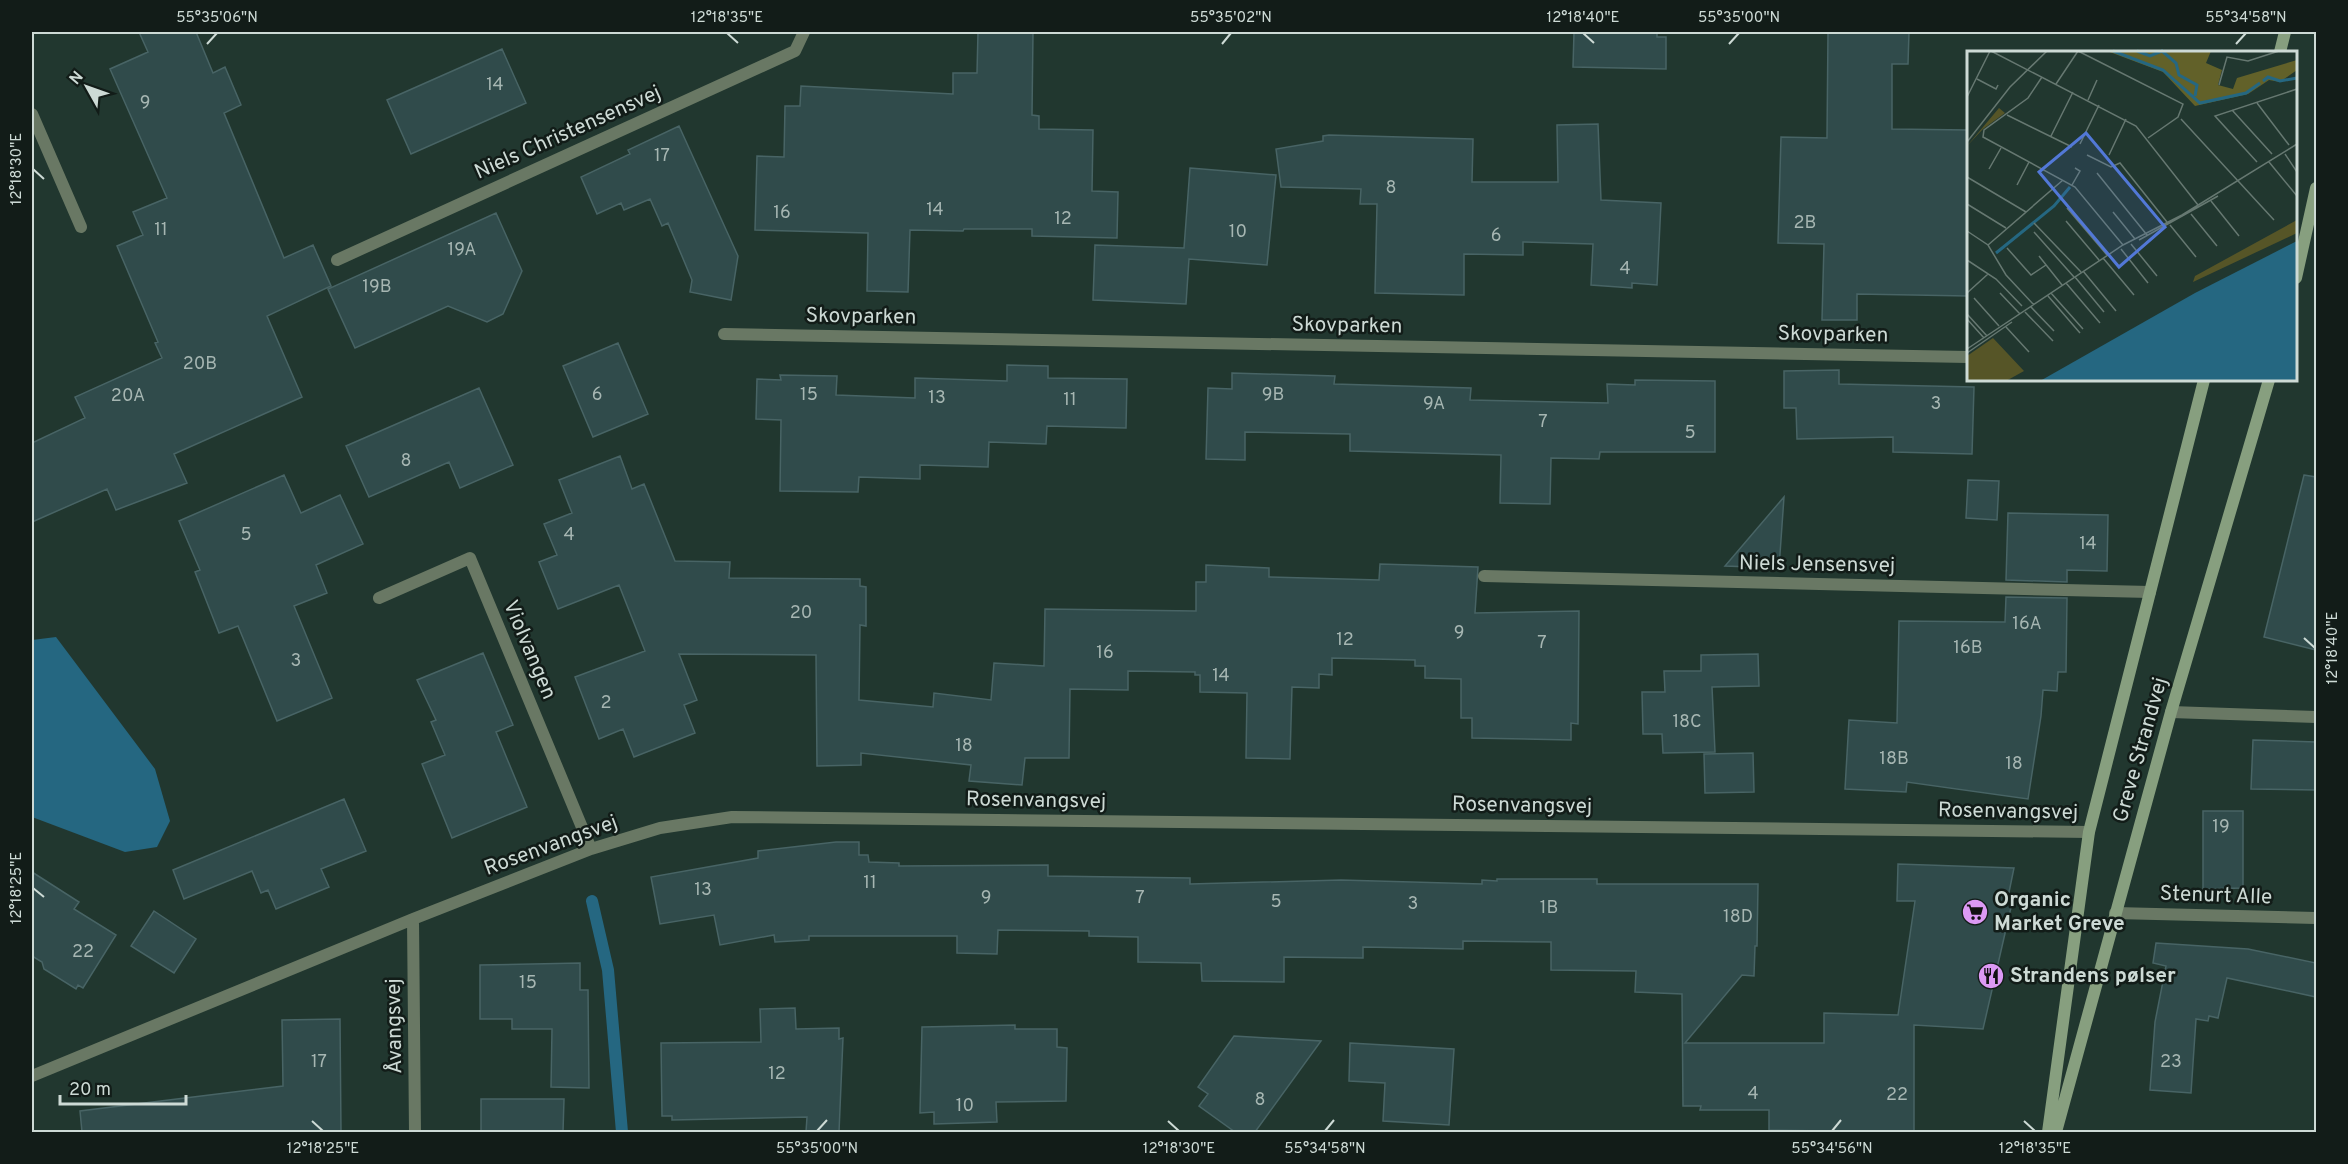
<svg xmlns="http://www.w3.org/2000/svg" width="2348" height="1164" font-family="Overpass,sans-serif">
<style>
.water{fill:#256781}
.lines{fill:none;stroke-linecap:round;stroke-linejoin:round}
.stream{stroke:#256781;stroke-width:12}
.building{fill:#304b4b;stroke:#486465;stroke-width:1.5}
.minor{stroke:#697864;stroke-width:12}
.secondary{stroke:#879f7f;stroke-width:12}
.ticks{fill:none;stroke:#cddad5;stroke-width:2}
.labels{text-anchor:middle;dominant-baseline:central;stroke-width:5;stroke-linejoin:round;paint-order:stroke}
.number-label{font-size:18px;fill:#a6b6b2}
.street-label{font-size:21px;fill:#cddad5;stroke:#121c18}
.poi-label{font-size:21px;font-weight:bold;fill:#cddad5;stroke:#121c18;text-anchor:start}
.inset-river{fill:none;stroke:#256781;stroke-width:3}
.inset-road{fill:none;stroke:#667871;stroke-width:1.5}
.view{fill:#5278d7;fill-opacity:0.15;stroke:#5278d7;stroke-width:3}
.inset-edge{fill:none;stroke:#cddad5;stroke-width:3}
.neatline{fill:none;stroke:#cddad5;stroke-width:2}
.ticks-label{font-size:15px;text-anchor:middle;fill:#cddad5}
</style>
<rect width="100%" height="100%" fill="#21372f"/>
<!-- water -->
<path class="water" d="M56,637L155,769L170,821L157,847L125,852L32,817V640Z"/>
<g class="lines">
<!-- stream -->
<path class="stream" d="M592,901L608,970L622,1132"/>
</g>
<!-- building -->
<path class="building" d="M139,32H196L213,73L225,67L241,105L224,113L284,258L313,245L331,286L267,316L302,397L174,454L187,483L116,510L107,489L32,522V443L85,418L75,397L162,358L155,343L158,342L117,246L143,235L133,212L167,198L110,69L148,52Z
M978,32H1033L1032,115L1039,116V129L1093,130L1092,191L1118,192L1117,238L1032,236V229H964L963,231L910,230L908,292L867,291L868,233L755,230L757,156L784,157L785,106H800L801,86L953,94V73H977Z
M1574,32H1657V37H1666V69L1573,67Z
M1828,32H1909L1908,64H1892V129L1968,130V296L1857,294V320H1822L1824,244L1778,243L1781,137L1827,138Z
M502,49L526,103L411,154L387,100Z
M1598,124L1601,200L1661,203L1657,285L1632,283V288L1591,285L1593,244L1523,242V255L1464,254V295L1375,293L1377,204H1360L1361,189L1281,187L1276,149L1323,141V136L1329,135L1473,139L1472,182H1558L1557,125Z
M679,126L738,256L731,300L690,292L692,280L668,223L662,226L650,199L624,210L621,203L597,214L581,177L630,154L628,150Z
M1190,168L1276,175L1267,265L1189,259L1186,304L1093,300L1095,245L1184,248Z
M496,213L522,271L503,314L487,322L448,306L355,348L328,289Z
M618,343L648,414L593,437L563,366Z
M1007,365L1048,366V378L1127,379L1126,428L1047,426L1046,444L989,442L988,467L920,465V479L859,477L858,492L780,491L781,420L756,419L757,379L781,380L780,375L837,376L836,395L915,398V378L1007,381Z
M1839,370V384L1974,387L1972,454L1893,452V437L1797,439L1796,408H1784V371Z
M1232,373L1335,376L1334,384L1471,388L1470,400L1608,403L1607,384L1635,385V380L1715,381V452H1600L1599,459L1551,458L1550,504L1500,503L1501,455L1350,451V434L1245,432V460L1206,459L1208,388L1232,389Z
M479,388L513,465L460,488L449,462L369,497L346,446Z
M620,456L632,489L644,484L675,561L730,562L729,578L860,579V586L866,587V626L860,625L859,700L933,707L934,693L991,700L994,663L1044,666L1045,609L1196,611V582H1206V565L1269,568V577L1379,580L1380,564L1478,567L1475,613L1579,611L1578,724L1571,723V740L1472,738V718H1461V679L1425,678V666H1415V660L1332,658V675L1319,674V688L1292,687L1290,759L1246,758L1247,693L1200,692V675H1195V672L1128,671V690L1070,689L1069,758H1025L1022,785L969,781L971,765L861,753V765L817,766L816,655L679,654L697,700L684,705L695,733L634,757L623,729L599,739L575,677L645,651L619,585L558,609L539,562L557,555L544,524L572,513L559,480Z
M284,475L301,513L340,495L363,544L316,565L327,593L294,606L332,698L277,721L238,626L219,633L195,572L200,570L179,521Z
M2304,475L2316,477V650L2264,637Z
M1968,480L1999,481L1997,520L1966,518Z
M1784,497L1779,568L1725,566Z
M2008,513L2108,515L2107,571L2067,570V582L2006,580Z
M2006,597L2067,598L2066,672H2058L2057,691L2043,690L2041,716L2028,799L1907,782L1906,792L1845,789L1849,720L1897,723L1899,621L2005,622Z
M483,653L513,725L496,732L527,807L452,838L422,764L445,755L431,722L436,720L417,680Z
M1758,654L1759,686L1712,687L1715,752L1663,753L1662,734H1643L1642,692H1665L1664,671H1701V655Z
M2253,740L2316,742V790L2251,789Z
M1753,753L1754,792L1705,793L1704,754Z
M344,799L366,851L321,869L329,887L276,909L268,890L261,893L252,871L184,899L173,870Z
M2203,811H2243V888L2203,889Z
M836,842H859V855H868L869,862L899,863V866L1048,865V876L1190,878V884L1341,880L1482,884V880L1497,881V879H1597V884H1758L1757,946H1755L1754,976L1742,975L1685,1043H1824V1013L1898,1015L1915,901H1897L1898,864L2014,868L2007,902L2012,903L1983,1029L1914,1025V1132H1825V1131L1769,1130V1110H1700L1701,1106H1683L1682,994L1635,992L1636,971L1551,970V942L1463,941V949L1363,947V958L1284,957V982L1202,981L1201,963L1138,962V937L1089,936V931L998,930L997,954L957,953V936H809V940L775,942L774,935L720,945L714,915L660,924L651,877L758,858V851Z
M32,872L79,902L74,909L116,935L83,988L78,985L76,989L44,969L42,962L32,956Z
M154,911L196,939L174,973L131,946Z
M2156,943L2248,949L2316,963V997L2227,978L2218,1018L2209,1016L2208,1021L2196,1019L2191,1093L2150,1090L2155,1022L2166,966L2153,963Z
M580,963V990H588L589,1088L551,1087L552,1029H512V1019H480V965Z
M795,1008L796,1029L839,1028V1039L843,1038L839,1132H806L807,1117L672,1120V1116H662L661,1043L761,1042L760,1009Z
M340,1019L341,1132H82L80,1111L283,1086L282,1020Z
M1015,1025V1029H1057V1047L1067,1048L1066,1101L996,1102L997,1122L934,1124V1112L920,1113L922,1027Z
M1234,1036L1321,1041L1255,1132H1235L1199,1106L1208,1094L1198,1087Z
M1350,1043L1454,1049L1449,1125L1383,1121L1385,1083L1349,1081Z
M481,1099H564L563,1132H481Z"/>
<g class="lines">
<!-- minor -->
<path class="minor" d="M32,114L81,227
M337,260L795,51L804,32
M724,334L1968,357
M1484,576L2150,592
M379,598L470,558L591,849
M2171,712L2316,717
M2115,913L2316,918
M413,919L415,1132
M32,1076L413,919L591,849L660,828L732,817L2089,832"/>
<!-- secondary -->
<path class="secondary" d="M2280,52L2285,32
M2296,278L2316,188
M2048,1132L2089,832L2204,380
M2056,1132L2171,712L2269,380"/>
</g>
<!-- ticks -->
<path class="ticks" d="M727,33L738,43M1583,33L1594,43M207,44L217,33M1222,44L1231,33M1729,44L1739,33M2236,44L2246,33M33,169L44,179M2304,638L2315,648M33,888L44,897M312,1121L323,1131M1168,1121L1179,1131M2024,1121L2035,1131M817,1131L827,1120M1325,1131L1334,1120M1832,1131L1841,1120"/>
<!-- icons -->
<defs>
<g id="supermarket-disc" transform="scale(1.35)"><circle r="9.5" fill="#dc99f4" stroke="#121c18"/><path d="M-6-5.5h2.5l.6 2H6L4.5 2H-2.5L-4.4-4H-6ZM-1.5 3.2a1.3 1.3 0 1 0 .1 0ZM3 3.2a1.3 1.3 0 1 0 .1 0Z" fill="#111"/></g>
<g id="restaurant-disc" transform="scale(1.35)"><circle r="9.5" fill="#dc99f4" stroke="#121c18"/><path d="M-5-6h1v4h1v-4h1v4h1v-4h1v5L-1.5 .5V6h-2V.5L-5-1ZM5-6V6H3V1.5H1.5Q1.5-4 5-6Z" fill="#111"/></g>
</defs>
<g fill-rule="evenodd">
<use href="#supermarket-disc" x="1975" y="912"/>
<use href="#restaurant-disc" x="1991" y="976"/>
</g>
<g class="labels">
<!-- number labels -->
<g class="number-label">
<text x="495" y="85">14</text>
<text x="145" y="103">9</text>
<text x="662" y="156">17</text>
<text x="1391" y="188">8</text>
<text x="935" y="210">14</text>
<text x="782" y="213">16</text>
<text x="1063" y="219">12</text>
<text x="1805" y="223">2B</text>
<text x="161" y="230">11</text>
<text x="1238" y="232">10</text>
<text x="1496" y="236">6</text>
<text x="462" y="250">19A</text>
<text x="1625" y="269">4</text>
<text x="377" y="287">19B</text>
<text x="200" y="364">20B</text>
<text x="597" y="395">6</text>
<text x="809" y="395">15</text>
<text x="1273" y="395">9B</text>
<text x="128" y="396">20A</text>
<text x="937" y="398">13</text>
<text x="1070" y="400">11</text>
<text x="1434" y="404">9A</text>
<text x="1936" y="404">3</text>
<text x="1543" y="422">7</text>
<text x="1690" y="433">5</text>
<text x="406" y="461">8</text>
<text x="246" y="535">5</text>
<text x="569" y="535">4</text>
<text x="2088" y="544">14</text>
<text x="801" y="613">20</text>
<text x="2027" y="624">16A</text>
<text x="1459" y="633">9</text>
<text x="1345" y="640">12</text>
<text x="1542" y="643">7</text>
<text x="1968" y="648">16B</text>
<text x="1105" y="653">16</text>
<text x="296" y="661">3</text>
<text x="1221" y="676">14</text>
<text x="606" y="703">2</text>
<text x="1687" y="722">18C</text>
<text x="964" y="746">18</text>
<text x="1894" y="759">18B</text>
<text x="2014" y="764">18</text>
<text x="2221" y="827">19</text>
<text x="870" y="883">11</text>
<text x="703" y="890">13</text>
<text x="986" y="898">9</text>
<text x="1140" y="898">7</text>
<text x="1276" y="902">5</text>
<text x="1413" y="904">3</text>
<text x="1549" y="908">1B</text>
<text x="1738" y="917">18D</text>
<text x="83" y="952">22</text>
<text x="528" y="983">15</text>
<text x="319" y="1062">17</text>
<text x="2171" y="1062">23</text>
<text x="777" y="1074">12</text>
<text x="1753" y="1094">4</text>
<text x="1897" y="1095">22</text>
<text x="1260" y="1100">8</text>
<text x="965" y="1106">10</text>
</g>
<!-- street labels -->
<g class="street-label">
<text transform="translate(568 133) rotate(-24)">Niels Christensensvej</text>
<text transform="translate(861 317) rotate(1)">Skovparken</text>
<text transform="translate(1347 326) rotate(1)">Skovparken</text>
<text transform="translate(1833 335) rotate(1)">Skovparken</text>
<text transform="translate(1817 565) rotate(1)">Niels Jensensvej</text>
<text transform="translate(529 650) rotate(67)">Violvangen</text>
<text transform="translate(2141 750) rotate(-74)">Greve Strandvej</text>
<text transform="translate(1036 801) rotate(1)">Rosenvangsvej</text>
<text transform="translate(1522 806) rotate(1)">Rosenvangsvej</text>
<text transform="translate(2008 812) rotate(1)">Rosenvangsvej</text>
<text transform="translate(551 846) rotate(-20)">Rosenvangsvej</text>
<text transform="translate(2216 896) rotate(2)">Stenurt Alle</text>
<text transform="translate(395 1026) rotate(-91)">Åvangsvej</text>
</g>
<!-- poi labels -->
<g class="poi-label">
<text x="1994" y="900">Organic<tspan x="1994" dy="24">Market Greve</tspan></text>
<text x="2010" y="976">Strandens pølser</text>
</g>
</g>
<!-- overview -->
<g transform="translate(1967 51)">
<rect width="330" height="330" fill="#21372f"/>
<path d="M32,57L38,62L16,78L0,95ZM330,169V182L226,231L228,225ZM26,287L57,320L39,330H0V305Z" fill="#565527"/>
<path d="M140,0H244L239,12L255,19L251,34L266,38L270,27L330,9V19L313,31L302,29L281,43L228,55L196,21Z" fill="#626129"/>
<path d="M330,190V330H73L228,242Z" fill="#256781"/>
<path class="inset-river" d="M146,0L196,19L233,52L279,42L293,32M170,0L183,5L195,0L209,12L212,24L230,34L228,45M296,30L301,26L313,30L330,27M29,202L87,155L103,136"/>
<path class="inset-road" d="M24,0L169,75L231,154M111,0L216,53L211,66L181,87M75,26L61,47L17,79L16,86L108,136L156,194M10,28L29,38L31,34M89,33L111,0M252,34L260,6L281,10L312,0M0,46L23,0M121,49L130,29M290,52L322,94M265,59L305,103M40,64L105,96M214,68L307,169M84,85L106,41M0,91L43,36L80,0M113,93L132,54M318,103L330,121M120,104L144,116L153,112L200,171M142,104L159,68M290,111L248,65L330,38M302,111L330,145M22,118L34,97M130,122L180,184M0,126L59,161M50,134L62,111M105,134L113,120L108,117M244,150L272,185M0,153L39,177M100,157L140,204M146,161L168,188M224,163L250,195M99,170L132,209M67,172L114,221M203,174L229,206M0,180L21,194L39,224L67,254M67,181L107,226M172,189L251,145M164,193L190,225M21,194L96,129M40,197L64,224L79,214M154,198L181,232M72,205L95,234M136,207L167,244M0,209L29,228L55,255M116,220L149,260M108,226L137,261M99,232L133,272M0,242L21,223M33,242L53,263M84,242L116,278M81,245L113,282M7,247L32,275M64,256L87,280M58,261L86,290M0,263L20,285M0,268L17,287M39,276L62,301M0,298L156,194L215,164L330,93M0,302L45,271"/>
<path class="view" d="M119,82L198,176L152,216L72,121Z"/>
<rect width="330" height="330" class="inset-edge"/>
</g>
<!-- border -->
<rect width="2348" height="1164" fill="none" stroke="#121c18" stroke-width="66"/>
<!-- north arrow -->
<g transform="translate(87 87) rotate(310)" stroke="#121c18" stroke-width="4.5" paint-order="stroke">
<path d="M0-4.5L10 22L0 15L-10 22Z" fill="#cddad5"/>
<text y="-9" font-size="16" font-weight="bold" text-anchor="middle" fill="#cddad5">N</text>
</g>
<!-- scale -->
<path d="M60 1095v9h126v-9" fill="none" stroke="#cddad5" stroke-width="3"/>
<text x="69" y="1095" font-size="18" fill="#cddad5" stroke="#121c18" stroke-width="4.5" paint-order="stroke">20 m</text>
<rect x="33" y="33" width="2282" height="1098" class="neatline"/>
<g class="ticks-label">
<text x="217" y="22">55°35'06"N</text>
<text x="727" y="22">12°18'35"E</text>
<text x="1231" y="22">55°35'02"N</text>
<text x="1583" y="22">12°18'40"E</text>
<text x="1739" y="22">55°35'00"N</text>
<text x="2246" y="22">55°34'58"N</text>
<text transform="translate(16 169) rotate(-90)" y="5">12°18'30"E</text>
<text transform="translate(2332 648) rotate(-90)" y="5">12°18'40"E</text>
<text transform="translate(16 888) rotate(-90)" y="5">12°18'25"E</text>
<text x="323" y="1153">12°18'25"E</text>
<text x="817" y="1153">55°35'00"N</text>
<text x="1179" y="1153">12°18'30"E</text>
<text x="1325" y="1153">55°34'58"N</text>
<text x="1832" y="1153">55°34'56"N</text>
<text x="2035" y="1153">12°18'35"E</text>
</g>
</svg>
